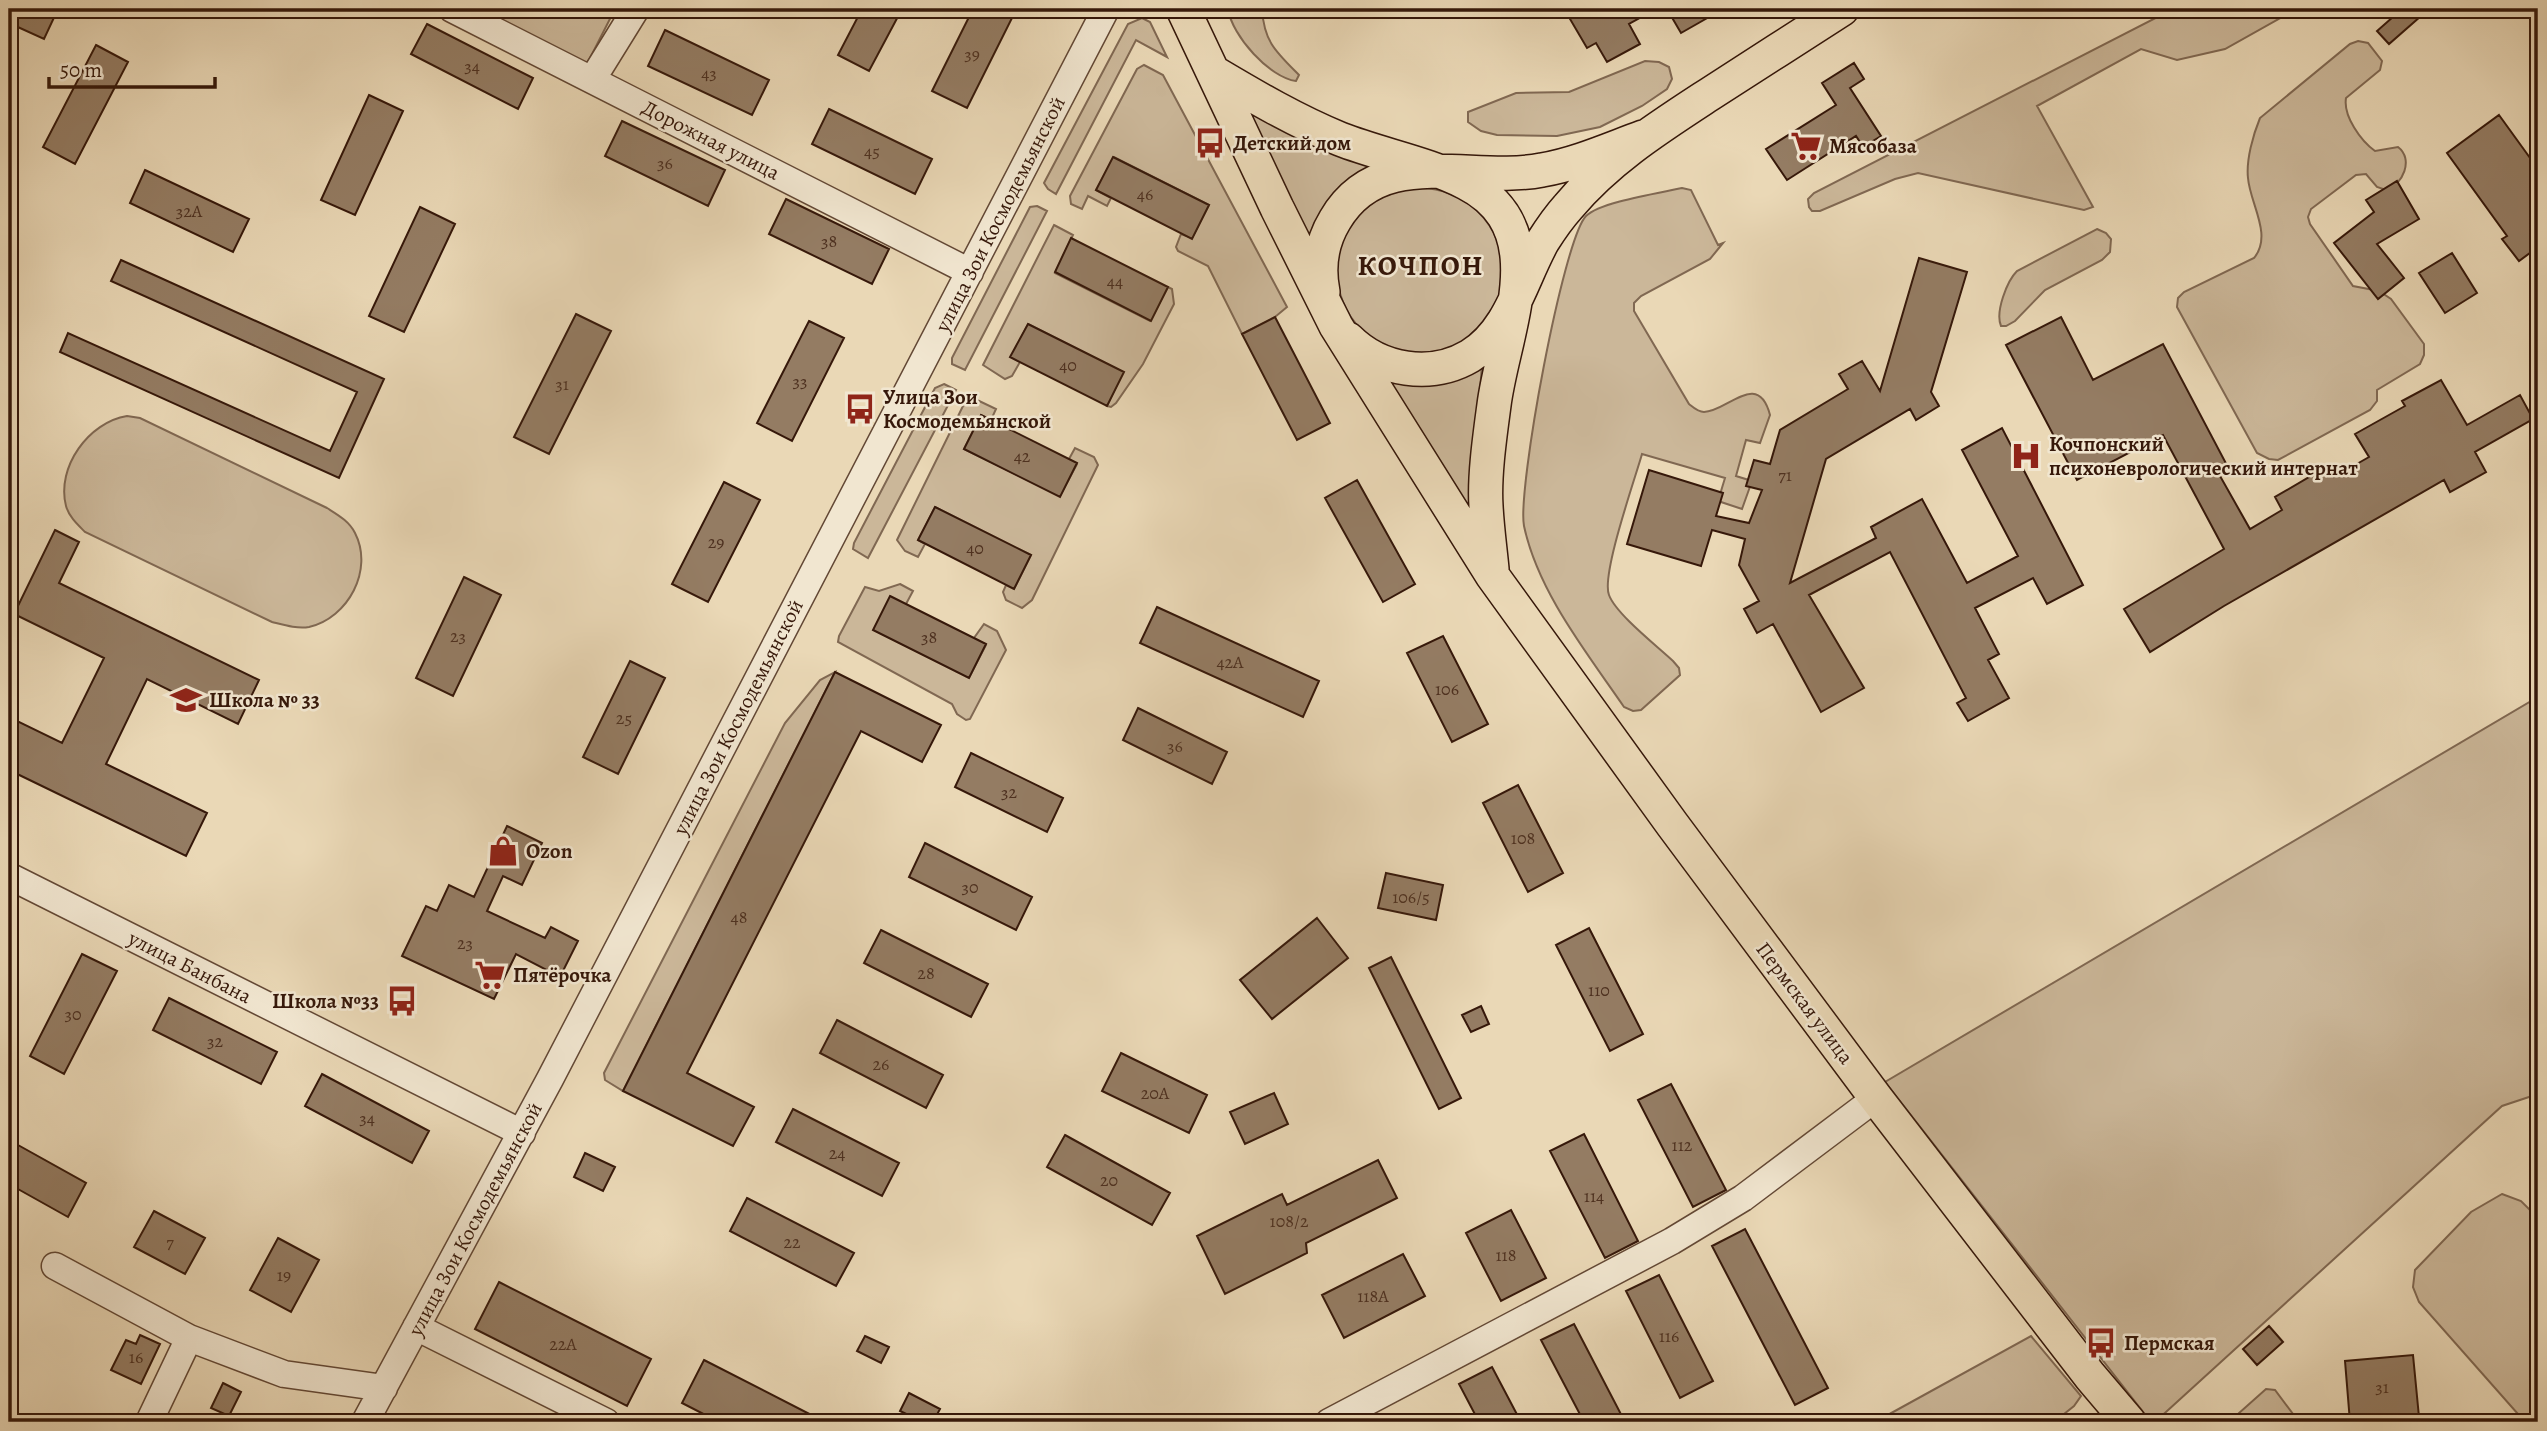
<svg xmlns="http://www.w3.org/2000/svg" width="2547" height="1431" font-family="Alegreya,serif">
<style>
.green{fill:#cbb799;stroke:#806852;stroke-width:2}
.building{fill:#947c63;stroke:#36180a;stroke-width:2}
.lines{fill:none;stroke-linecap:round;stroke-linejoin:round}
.minor-casing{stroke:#634835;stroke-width:29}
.major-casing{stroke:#36180a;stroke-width:36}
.minor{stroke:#f1e6d0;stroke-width:26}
.major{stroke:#ead8b6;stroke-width:33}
.labels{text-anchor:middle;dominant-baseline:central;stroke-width:5;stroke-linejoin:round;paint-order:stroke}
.number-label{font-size:18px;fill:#4e3120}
.street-label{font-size:21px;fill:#36180a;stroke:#f1e6d0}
.poi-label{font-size:21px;font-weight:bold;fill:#36180a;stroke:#f1e6d0;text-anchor:start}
.district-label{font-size:28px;font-weight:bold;letter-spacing:2px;fill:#36180a;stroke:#f1e6d0}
</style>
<rect width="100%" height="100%" fill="#ead8b6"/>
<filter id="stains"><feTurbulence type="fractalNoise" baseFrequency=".00286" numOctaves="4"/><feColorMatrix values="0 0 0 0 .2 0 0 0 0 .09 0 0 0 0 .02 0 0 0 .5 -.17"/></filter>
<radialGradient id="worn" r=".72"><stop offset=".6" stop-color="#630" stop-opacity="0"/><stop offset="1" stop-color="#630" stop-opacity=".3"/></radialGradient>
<!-- green -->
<path class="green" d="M474,9H615L586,66Z
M1228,9H1262C1264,42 1276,52 1299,75L1296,81C1270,78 1232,36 1228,9Z
M2173,9H2284L2282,17L2225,49L2177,60L2141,49L2037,106L2093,207L2084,210L1918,173L1895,179L1820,211H1812L1809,207L1808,199L1814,193Z
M1142,18L1150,22L1167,57L1136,40L1056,194L1048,189L1044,183L1128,24Z
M2358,41L2368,43L2382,61L2380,70L2346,98C2343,116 2361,141 2375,151L2398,147C2414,159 2403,185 2386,190L2377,187L2366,174L2356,175L2311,209L2308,217L2310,224L2353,286L2379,291L2391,299L2424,344V355L2420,364L2377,390V401L2370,410L2278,460L2269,459L2257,453L2177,307L2178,298L2184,292L2254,258C2273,235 2250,204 2248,178C2246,160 2253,135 2260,118L2350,44Z
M1645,61L1659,62L1669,67L1672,79L1667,89L1642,106L1600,127L1557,136L1497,135L1481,131L1468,122V112L1516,93L1569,92Z
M1144,65L1163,75L1287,307L1275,317L1242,334L1208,266L1178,251L1176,247L1181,234L1192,238L1209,205L1114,157L1096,190L1111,198L1107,206L1088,196L1082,209L1071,204L1070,196L1137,69Z
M1232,94L1398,166L1314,265Z
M1337 271a83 83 0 1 1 166 0a83 83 0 1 1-166 0Z
M1682,188L1691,190L1718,245L1723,243L1710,259L1641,296L1634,303V311L1689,404C1694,408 1698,412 1704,412C1727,412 1758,369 1770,415L1760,443L1746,440L1736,476L1752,481L1742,509L1718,501L1725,478L1642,454C1635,479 1601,575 1609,595C1616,614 1657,646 1673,661L1679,668L1680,675L1641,710L1633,711L1624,707C1587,653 1538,592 1524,526C1517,490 1563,240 1586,216C1600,202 1660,193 1682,188Z
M1037,206L1047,211L965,370L952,364V358L1030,207Z
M1054,225L1073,235L1055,273L1150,321L1168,287L1172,289L1174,304L1143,364L1116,403L1111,407L1107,406L1123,372L1028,324L1011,357L1020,362L1012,376L1005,379L983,365Z
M2097,229L2106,233L2111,239L2110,252L2102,260L2045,290L2015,321L2006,326H2001C1995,312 2007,281 2017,271Z
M1482,364L1471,515L1387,382C1423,388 1452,385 1482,364Z
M944,384L956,390L868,558L853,549L854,543L935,388Z
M975,399L996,409L991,420L981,415L964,449L1060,496L1077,464L1069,459L1075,448L1094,457L1098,465L1032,600L1022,608L1006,600L1003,592L1006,585L1014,589L1031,555L935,507L918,540L925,544L918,557L905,551L897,540L963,406Z
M127,416L140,418L327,508C338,515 349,521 355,533C374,570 348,618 309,627C297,629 284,625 272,622L85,532C78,525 69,517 66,506C56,467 89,422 127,416Z
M900,584L913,591L906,604L874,630L969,678L986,645L974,638L984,624L997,631L1006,650L970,719L966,720L957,714L952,704L838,642L839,636L865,587L879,591Z
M835,672L623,1091L605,1080L604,1073L785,723L820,680Z
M2538,697V1094L2502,1106L2155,1422H2151L1885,1082Z
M2502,1194L2521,1201L2538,1218V1422H2525L2419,1302L2413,1287L2415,1270L2471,1212Z
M2031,1336L2081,1396L2074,1406L2054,1422H1875Z
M2266,1389L2275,1390L2299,1422H2229Z"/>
<!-- building -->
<path class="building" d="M9,9H58L44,39L9,23Z
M862,9H902L869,71L838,55Z
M973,9H994L1012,18L967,108L932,91Z
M1589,9H1656L1629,24L1640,44L1607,62L1596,43L1587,48L1570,19Z
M1667,9H1723L1681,33Z
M2402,9H2429L2389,44L2377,31Z
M427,24L533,78L518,109L411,54Z
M665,30L769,80L752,115L648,66Z
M96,45L128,62L75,164L43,147Z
M1854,63L1864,79L1850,88L1881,136L1863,147L1856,136L1787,180L1766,149L1836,105L1822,83Z
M369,95L403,111L355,215L321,200Z
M829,109L932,159L915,194L812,144Z
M2499,115L2538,169V247L2519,261L2502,239L2507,236L2447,153Z
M622,121L725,170L708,206L605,156Z
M1113,157L1209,205L1192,239L1096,190Z
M145,170L249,219L233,252L130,203Z
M2397,181L2419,219L2377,244L2404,278L2378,299L2334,243L2374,212L2366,200Z
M786,199L889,249L872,284L769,234Z
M420,207L455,224L404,332L369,316Z
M1071,238L1168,287L1151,321L1055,272Z
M2452,253L2477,293L2445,313L2419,273Z
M1919,258L1967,272L1931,392L1939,406L1916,420L1910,409L1826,459L1790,583L1876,538L1871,527L1922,499L1967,583L2018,556L1962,450L2002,428L2083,585L2047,604L2033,578L1975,608L1999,654L1988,660L2009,698L1968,721L1957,703L1966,698L1890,552L1809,595L1864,688L1821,712L1773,624L1757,633L1744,609L1759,601L1739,565L1745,539L1712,530L1701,566L1627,544L1649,470L1723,493L1716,516L1749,523L1762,490L1746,486L1754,460L1770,464L1780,430L1848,389L1839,374L1862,361L1880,391Z
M121,260L384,379L339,478L60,352L68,333L330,451L357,392L111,281Z
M576,314L611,331L549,454L514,437Z
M1275,317L1330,423L1297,440L1242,334Z
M2061,317L2093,380L2163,344L2230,471L2220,476L2250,529L2282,510L2275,497L2328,466L2334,477L2369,457L2355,434L2405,406L2402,401L2441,380L2467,425L2520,395L2533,419L2475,452L2486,472L2450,492L2444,480L2224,606L2150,652L2124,609L2224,549L2163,435L2077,480L2006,345Z
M809,321L844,338L792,441L757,423Z
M1028,324L1124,372L1107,406L1010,357Z
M981,415L1077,463L1060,497L964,449Z
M1357,480L1415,584L1383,602L1325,498Z
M724,482L760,500L708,602L672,584Z
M935,507L1031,555L1014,589L918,540Z
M55,530L79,542L59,583L259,680L238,724L147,679L106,764L207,813L186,856L9,770V717L62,743L104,658L14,614Z
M464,577L501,595L453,696L416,678Z
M890,596L986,644L969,678L873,630Z
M1157,607L1319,681L1303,717L1140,643Z
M1443,636L1488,724L1452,742L1407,653Z
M630,661L665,678L618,774L583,757Z
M835,672L941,725L922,762L861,731L687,1073L754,1107L733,1146L623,1091Z
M1138,708L1227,752L1212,784L1123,740Z
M971,753L1063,798L1047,832L955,787Z
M1518,785L1563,873L1528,892L1483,803Z
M507,826L542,843L522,885L503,876L487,911L545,938L551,927L578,941L560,977L516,954L494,999L402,956L426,906L437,911L449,885L474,897Z
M925,843L1032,897L1016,930L909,877Z
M1386,873L1443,885L1436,920L1378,908Z
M1317,918L1348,958L1272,1019L1240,980Z
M1589,928L1643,1034L1610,1051L1556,945Z
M881,930L988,984L971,1017L864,963Z
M82,954L117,971L64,1074L30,1056Z
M1391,957L1461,1098L1439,1109L1369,968Z
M169,998L277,1052L261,1084L153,1030Z
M1481,1006L1489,1024L1471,1032L1462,1015Z
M837,1020L943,1075L926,1108L820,1053Z
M1121,1053L1207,1095L1189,1133L1102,1091Z
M322,1074L429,1131L412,1163L305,1106Z
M1671,1084L1726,1190L1693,1207L1638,1100Z
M1274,1093L1288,1124L1245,1144L1230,1112Z
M793,1109L899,1163L882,1196L776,1142Z
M1584,1134L1638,1241L1605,1258L1550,1151Z
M1065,1135L1170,1193L1152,1225L1047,1167Z
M9,1140L86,1183L68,1217L9,1184Z
M585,1153L615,1167L603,1191L574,1177Z
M1378,1160L1397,1198L1306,1243L1307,1253L1225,1294L1197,1236L1282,1194L1287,1205Z
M747,1198L854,1253L836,1286L730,1231Z
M1511,1210L1546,1278L1501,1301L1466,1233Z
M154,1211L205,1238L185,1274L134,1247Z
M1745,1229L1828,1388L1795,1405L1712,1246Z
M278,1238L319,1260L291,1312L250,1290Z
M1403,1254L1425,1296L1344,1338L1322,1295Z
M1659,1275L1713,1381L1680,1398L1626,1291Z
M499,1282L651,1359L627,1406L475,1329Z
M1574,1324L1625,1422H1584L1541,1340Z
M2269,1326L2283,1342L2257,1365L2243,1349Z
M140,1335L160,1344L141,1384L111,1370L126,1340L136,1344Z
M865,1336L889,1347L881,1363L857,1351Z
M2413,1355L2419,1417L2350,1422L2345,1361Z
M704,1360L825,1422H719L682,1403Z
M1492,1367L1521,1422H1479L1459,1384Z
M223,1383L241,1392L229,1416L211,1408Z
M909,1393L940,1409L933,1422H923L900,1411Z"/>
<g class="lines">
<!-- minor casing -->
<g class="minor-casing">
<path id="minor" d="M452,9L970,272
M592,80L636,9
M9,876L522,1133
M55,1266L189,1338L284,1374L384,1388
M416,1327L606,1422
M149,1422L189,1338
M365,1422L550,1079L1106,9
M1329,1422L1672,1241L1743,1198L1876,1098"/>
</g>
<!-- major casing -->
<g class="major-casing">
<path id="major" d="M1183,9L1277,208L1336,326L1492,575L1672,824L1876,1098L2090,1376L2129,1422
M1213,72C1255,97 1296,121 1340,139C1381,155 1427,163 1466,183C1556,229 1503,332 1494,405C1490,435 1484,476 1486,506C1487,527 1490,548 1492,569
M1323,292C1318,267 1321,243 1335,220C1380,143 1471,184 1542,170C1577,164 1610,149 1643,137
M1348,339C1380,371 1431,379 1470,356C1511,331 1521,280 1543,241C1550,230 1559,217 1568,207C1608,159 1661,126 1713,92C1756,64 1799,37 1842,9"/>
</g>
<!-- minor -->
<use href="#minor" class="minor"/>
<!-- major -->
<use href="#major" class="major"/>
</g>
<!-- icons -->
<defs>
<g id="bus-bare" transform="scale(2.415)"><path d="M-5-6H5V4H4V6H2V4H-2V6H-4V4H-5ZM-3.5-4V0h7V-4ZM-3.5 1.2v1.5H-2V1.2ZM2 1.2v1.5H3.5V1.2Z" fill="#8f2418" stroke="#f1e6d0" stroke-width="2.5" paint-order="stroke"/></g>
<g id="supermarket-bare" transform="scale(2.415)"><path d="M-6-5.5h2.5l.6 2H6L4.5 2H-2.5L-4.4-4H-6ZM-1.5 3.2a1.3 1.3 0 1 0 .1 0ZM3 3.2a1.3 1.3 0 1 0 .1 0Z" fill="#8f2418" stroke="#f1e6d0" stroke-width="2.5" paint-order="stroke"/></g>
<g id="hospital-bare" transform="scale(2.415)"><path d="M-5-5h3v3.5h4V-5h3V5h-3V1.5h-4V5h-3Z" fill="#8f2418" stroke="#f1e6d0" stroke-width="2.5" paint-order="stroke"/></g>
<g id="school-bare" transform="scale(2.415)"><path d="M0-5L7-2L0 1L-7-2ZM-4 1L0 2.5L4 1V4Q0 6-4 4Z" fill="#8f2418" stroke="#f1e6d0" stroke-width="2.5" paint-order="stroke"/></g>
<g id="shop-bare" transform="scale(2.415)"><path d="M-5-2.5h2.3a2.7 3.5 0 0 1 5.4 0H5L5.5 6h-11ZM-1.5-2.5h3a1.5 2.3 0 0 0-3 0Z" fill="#8f2418" stroke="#f1e6d0" stroke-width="2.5" paint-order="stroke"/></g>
</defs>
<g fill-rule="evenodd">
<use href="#bus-bare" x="1210" y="143"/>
<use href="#supermarket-bare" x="1806" y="146"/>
<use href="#bus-bare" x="860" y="409"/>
<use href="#hospital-bare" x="2026" y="456"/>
<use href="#school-bare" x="186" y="700"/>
<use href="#shop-bare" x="503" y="851"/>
<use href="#supermarket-bare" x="490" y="975"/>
<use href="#bus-bare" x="402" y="1001"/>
<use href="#bus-bare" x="2101" y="1343"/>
</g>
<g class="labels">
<!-- number labels -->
<g class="number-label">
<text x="972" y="54">39</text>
<text x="472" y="66">34</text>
<text x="709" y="73">43</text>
<text x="872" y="151">45</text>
<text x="665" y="163">36</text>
<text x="1145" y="194">46</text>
<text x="189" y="211">32А</text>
<text x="829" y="241">38</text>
<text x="1115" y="281">44</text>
<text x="1068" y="365">40</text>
<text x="800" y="381">33</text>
<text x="562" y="384">31</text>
<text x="1022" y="456">42</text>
<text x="1785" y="475">71</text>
<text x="716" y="542">29</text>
<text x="975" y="548">40</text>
<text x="458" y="636">23</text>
<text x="929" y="637">38</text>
<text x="1230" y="662">42А</text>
<text x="1447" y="689">106</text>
<text x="624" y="718">25</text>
<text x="1175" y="746">36</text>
<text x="1009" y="792">32</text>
<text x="1523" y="838">108</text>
<text x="970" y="887">30</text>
<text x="1411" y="897">106/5</text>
<text x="739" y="917">48</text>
<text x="465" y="943">23</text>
<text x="926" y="973">28</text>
<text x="1599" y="990">110</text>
<text x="73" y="1014">30</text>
<text x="215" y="1041">32</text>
<text x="881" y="1064">26</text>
<text x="1155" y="1093">20А</text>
<text x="367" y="1118">34</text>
<text x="1682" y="1145">112</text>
<text x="837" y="1153">24</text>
<text x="1109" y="1180">20</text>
<text x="1594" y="1196">114</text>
<text x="1289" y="1221">108/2</text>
<text x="170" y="1242">7</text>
<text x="792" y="1242">22</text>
<text x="1506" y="1255">118</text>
<text x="284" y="1275">19</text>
<text x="1373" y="1296">118А</text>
<text x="1669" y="1336">116</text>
<text x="563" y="1344">22А</text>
<text x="136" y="1357">16</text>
<text x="2382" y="1387">31</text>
</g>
<!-- street labels -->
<g class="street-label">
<text transform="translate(711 140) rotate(27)">Дорожная улица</text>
<text transform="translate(1000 214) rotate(-63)">улица Зои Космодемьянской</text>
<text transform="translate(738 717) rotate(-63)">улица Зои Космодемьянской</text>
<text transform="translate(190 967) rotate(27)">улица Банбана</text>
<text transform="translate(1805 1003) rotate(53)">Пермская улица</text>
<text transform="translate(475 1219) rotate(-62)">улица Зои Космодемьянской</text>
</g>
<!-- poi labels -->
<g class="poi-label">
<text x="1233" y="143">Детский дом</text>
<text x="1829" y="146">Мясобаза</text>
<text x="883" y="397">Улица Зои<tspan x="883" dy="24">Космодемьянской</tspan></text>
<text x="2049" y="444">Кочпонский<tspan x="2049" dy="24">психоневрологический интернат</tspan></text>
<text x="209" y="700">Школа № 33</text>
<text x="526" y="851">Ozon</text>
<text x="513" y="975">Пятёрочка</text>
<text x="379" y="1001" text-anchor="end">Школа №33</text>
<text x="2124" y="1343">Пермская</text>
</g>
<!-- district labels -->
<g class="district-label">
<text x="1421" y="266">КОЧПОН</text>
</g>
</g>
<!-- margin -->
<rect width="2547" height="1431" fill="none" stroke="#ead8b6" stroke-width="35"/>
<rect x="10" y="10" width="2526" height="1410" fill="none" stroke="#36180a" stroke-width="3.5"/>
<rect x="18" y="18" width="2512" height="1396" fill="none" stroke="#36180a" stroke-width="2"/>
<!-- scale -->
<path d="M49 77v10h166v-10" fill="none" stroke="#36180a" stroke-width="3.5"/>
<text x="60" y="77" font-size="21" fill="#36180a" stroke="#f1e6d0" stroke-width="5" paint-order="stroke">50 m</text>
<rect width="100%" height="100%" filter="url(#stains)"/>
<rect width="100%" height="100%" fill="url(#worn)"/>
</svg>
